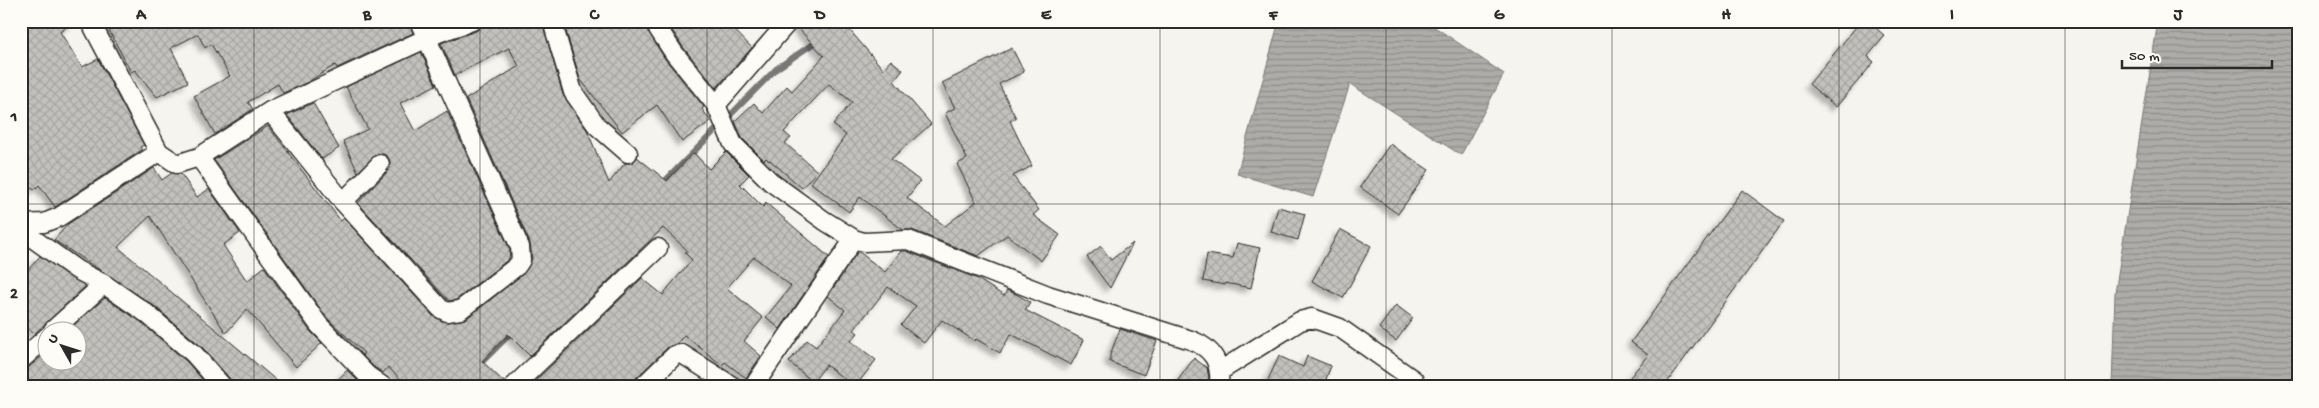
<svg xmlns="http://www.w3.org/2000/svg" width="2319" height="408" font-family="'Gochi Hand',sans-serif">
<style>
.water{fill:url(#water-rules);stroke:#797877}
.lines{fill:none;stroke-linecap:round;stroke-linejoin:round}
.stream{stroke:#797877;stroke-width:6}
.building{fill:url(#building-cross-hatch);stroke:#2b2b2b;filter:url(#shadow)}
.street-casing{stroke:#2b2b2b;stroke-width:21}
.street{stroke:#fdfcf7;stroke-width:18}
.grid{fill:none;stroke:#2b2b2b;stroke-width:1;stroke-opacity:0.55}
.neatline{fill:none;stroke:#2b2b2b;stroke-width:2}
.grid-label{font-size:16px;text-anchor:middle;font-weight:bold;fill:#2b2b2b}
</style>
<defs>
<pattern id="water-rules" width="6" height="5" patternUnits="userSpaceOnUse" patternTransform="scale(1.25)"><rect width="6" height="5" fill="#adaca9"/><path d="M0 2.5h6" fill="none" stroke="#8d8c8a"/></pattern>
<pattern id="building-cross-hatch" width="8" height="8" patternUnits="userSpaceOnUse" patternTransform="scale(1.25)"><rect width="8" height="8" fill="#c2c1be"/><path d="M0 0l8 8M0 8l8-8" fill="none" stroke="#a7a6a3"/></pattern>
<filter id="shadow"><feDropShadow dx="-4.5" dy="4.5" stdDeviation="2.5" flood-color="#0004"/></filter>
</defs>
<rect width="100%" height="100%" fill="#f5f4ef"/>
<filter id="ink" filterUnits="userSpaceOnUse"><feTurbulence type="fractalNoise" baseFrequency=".02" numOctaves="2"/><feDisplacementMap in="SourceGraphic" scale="10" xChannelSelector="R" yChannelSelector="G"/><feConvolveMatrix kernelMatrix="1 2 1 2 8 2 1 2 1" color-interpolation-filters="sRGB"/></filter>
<g filter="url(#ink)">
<!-- water -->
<path class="water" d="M1279,21H1426L1504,74L1461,155L1350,84L1313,197L1237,174Z
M2158,21H2298V387H2112L2115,293Z"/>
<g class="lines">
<!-- stream -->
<path class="stream" d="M837,28L847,21
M660,186L776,69L820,39
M477,367L514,330"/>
</g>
<!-- building -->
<path class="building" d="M21,21H75L60,32L82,67L98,59L144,145L140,147L142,150L55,207L39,185L34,190L21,178Z
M104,21H409L413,33L337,68L335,65L308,82L283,93L278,84L248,102L253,109L215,134L194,96L230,76L211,44L205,48L198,34L171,48L188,82L157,97L135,70L131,72Z
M482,21H542L563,95L587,130L609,183L625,163H632L637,157L667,181L694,153L709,169L726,152L749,175L740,184L763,207L766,203L829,257L780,329L766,317L791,286L754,257L727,288L763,318L744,341L761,356L746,378L725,362L722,365L684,335L677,344L668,347L635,379L632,387H529L642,278L663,295L668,288L692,260L685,253L687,250L663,228L530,356L508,334L482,361L504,382L503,387H409L388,367L383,373L374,367L362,355L364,353L327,318L214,160L268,126L341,221L344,218L433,316L448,322L466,319L523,274L532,259L530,243L466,99L519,66L509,48L455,75L441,43L476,31L480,28Z
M563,21H642L665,59L704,107L702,109L711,121L682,142L657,105L622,132L580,79Z
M666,21H726L752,48L716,88L683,47Z
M799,21H842L883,69L891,60L903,70L894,81L931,124L891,159L920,181L907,198L945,226L976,202L957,164L967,159L945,113L955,108L942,83L1012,48L1024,72L999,84L1016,118L1010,121L1032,166L1013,176L1039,210L1033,215L1060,235L1041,261L1007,235L978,256L912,230H903L860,197L849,212L811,183L846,135L833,125L852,102L829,84L784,132L791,138L785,143L817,171L802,188L770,160L769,161L766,158L764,160L742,138L735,121L754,103L763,113L787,86L792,91L824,56L797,27Z
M1861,21H1868L1885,36L1868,56L1874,62L1836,107L1809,84Z
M421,52L436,85L400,103L415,131L447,111L510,250L509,259L456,300L449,301L358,203L388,171L390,162L388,157L383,154H377L358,172L343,141L368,129L346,87Z
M313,103L339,148L322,159L287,115Z
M1390,144L1429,170L1398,214L1360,187Z
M154,168L162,180L172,173L181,174L197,197L209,189L240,233L223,245L247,281L264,267L310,331L322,343L296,367L247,309L226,333L150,216L118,247L284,387H233L231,380L202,347L153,305L54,240L68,224Z
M1742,190L1784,221L1664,387H1622L1648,355L1631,342Z
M1278,207L1305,214L1298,240L1271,232Z
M1340,229L1371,246L1343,298L1312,281Z
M1133,243L1110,288L1087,257L1101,246L1111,260Z
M1237,243L1260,248L1251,288L1225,283V285L1203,281L1207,254L1233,258Z
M858,251L885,272L901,251H906L978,279L1004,296L1007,290L1016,294L1030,302L1025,310L1084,340L1071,365L1011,334L1000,353L976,339L975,341L942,320L924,343L901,325L916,306L888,287L854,330L858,333L851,341L876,360L855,387L826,365L813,382L789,362L807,340L816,347L845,310L828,296Z
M40,256L86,286L34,334L21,322V278Z
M105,298L140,321L187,362L209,387H21V370L28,368L48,351V360H78V330H68Z
M1396,305L1413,318L1396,341L1379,328Z
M1120,329L1157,341L1144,375L1110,362V355Z
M1279,356L1303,367L1307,356L1331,366L1323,387H1279L1267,382Z
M1194,358L1207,368L1209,378L1202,387H1173Z
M347,370L359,382L365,387H331Z"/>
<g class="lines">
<!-- street casing -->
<g class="street-casing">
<path id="street" d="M90,21L159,152L177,164L199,157L319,325L367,375L384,387
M552,21L573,92L597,126L628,153
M653,21L674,53L716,105L733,144L771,182L825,221L854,239L864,242L908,240L1048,295L1191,340C1214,349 1221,363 1219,387
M716,105L789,21
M270,111L343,202
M199,157L270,111L438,33L472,21
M380,164L343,202L441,309L447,312L460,310L517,266L521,260L520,247L419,21
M21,224L44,223L59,217L159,152
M21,230L77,270L104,284L146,313L194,354L223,387
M53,330L104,284
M21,360L48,336
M1220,371L1300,321L1312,318L1340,328L1414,380
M513,387L658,248
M642,387L675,355L682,354L734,387
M753,387L854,239"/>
</g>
<!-- street -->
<use href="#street" class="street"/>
</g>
</g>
<!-- grid -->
<path class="grid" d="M254,21V387M480,21V387M707,21V387M933,21V387M1160,21V387M1386,21V387M1612,21V387M1839,21V387M2065,21V387M21,204H2298"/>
<!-- margin -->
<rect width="2319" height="408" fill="none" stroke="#fdfcf7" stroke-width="55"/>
<!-- north arrow -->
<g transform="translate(62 346) rotate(309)"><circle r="24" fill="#fdfcf7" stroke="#a9a8a5"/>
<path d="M0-4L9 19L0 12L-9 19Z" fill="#2b2b2b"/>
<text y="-8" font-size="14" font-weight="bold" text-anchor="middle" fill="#2b2b2b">U</text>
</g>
<!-- scale -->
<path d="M2122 60v8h150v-8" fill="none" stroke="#2b2b2b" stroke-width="2.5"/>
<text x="2129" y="60" font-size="15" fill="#2b2b2b" stroke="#fdfcf7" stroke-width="4" paint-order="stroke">50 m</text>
<rect x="28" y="28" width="2264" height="352" class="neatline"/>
<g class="grid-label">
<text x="141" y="19">A</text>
<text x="367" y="19">B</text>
<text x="594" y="19">C</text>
<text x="820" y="19">D</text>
<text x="1046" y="19">E</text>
<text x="1273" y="19">F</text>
<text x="1499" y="19">G</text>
<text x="1726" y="19">H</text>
<text x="1952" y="19">I</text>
<text x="2178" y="19">J</text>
<text x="14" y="121">1</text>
<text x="14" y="298">2</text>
</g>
</svg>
